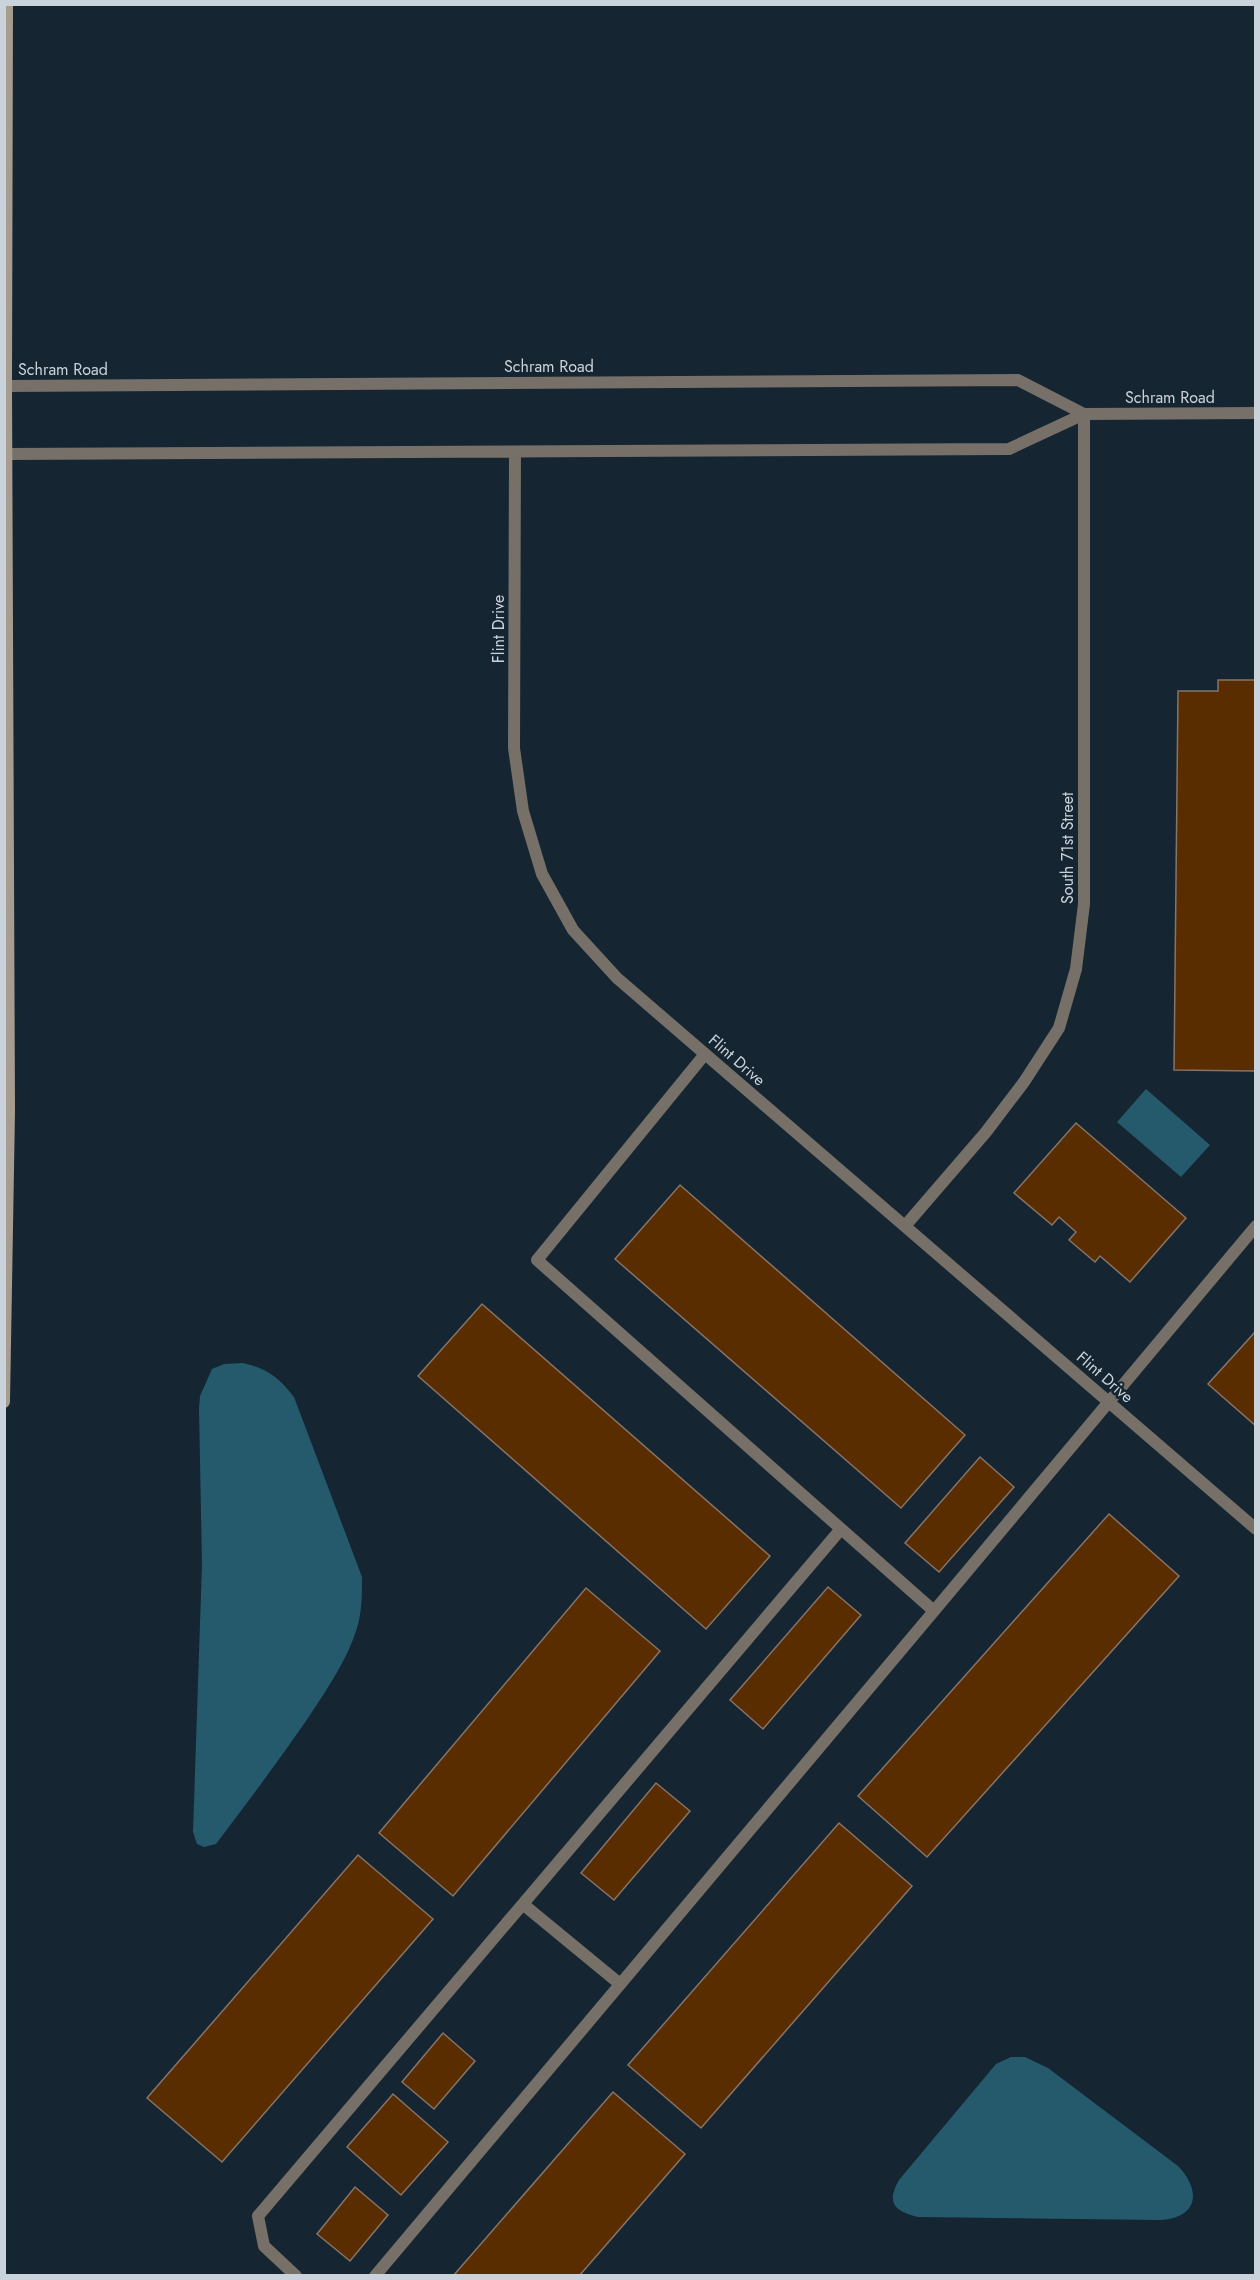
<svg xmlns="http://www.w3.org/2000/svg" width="1260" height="2280" font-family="Jost,sans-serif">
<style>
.water{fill:#255a6c}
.building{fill:#5a2d01;stroke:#877467;stroke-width:1.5}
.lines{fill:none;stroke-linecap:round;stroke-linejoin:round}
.lane{stroke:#767068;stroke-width:12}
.street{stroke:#767068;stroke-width:12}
.secondary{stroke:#a69c90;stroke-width:12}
.labels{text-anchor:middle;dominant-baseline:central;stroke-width:5;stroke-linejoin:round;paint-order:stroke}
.street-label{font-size:16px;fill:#cad3dc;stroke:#152531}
</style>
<rect width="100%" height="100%" fill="#152531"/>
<!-- water -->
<path class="water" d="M1146,1089L1210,1145L1181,1177L1117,1122Z
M243,1363C268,1369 278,1377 294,1397L362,1577C362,1595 362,1611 357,1628C347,1661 325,1692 306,1721C277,1763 247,1803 216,1844L204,1847L197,1844L193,1832L202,1564L199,1409L200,1396L212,1369L224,1364Z
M1011,2057H1025L1048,2068L1178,2166C1202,2191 1198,2218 1160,2220L918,2217C894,2211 886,2203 899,2180L996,2064Z"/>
<!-- building -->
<path class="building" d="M1218,680H1256V1071L1174,1070L1178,691H1218Z
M1076,1123L1186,1218L1130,1282L1100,1256L1095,1262L1069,1240L1076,1232L1059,1217L1052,1225L1014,1193Z
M680,1185L965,1435L901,1508L615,1259Z
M482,1304L770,1556L706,1629L418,1376Z
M1256,1331V1426L1208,1384Z
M980,1457L1014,1487L939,1572L905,1543Z
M1109,1514L1179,1576L927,1857L858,1796Z
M828,1587L861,1615L763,1729L730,1700Z
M586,1588L660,1651L453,1896L379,1833Z
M656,1783L690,1811L614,1900L581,1873Z
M839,1823L912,1886L701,2128L628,2065Z
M358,1855L433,1919L222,2162L147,2098Z
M443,2033L475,2061L434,2109L402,2082Z
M613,2092L685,2154L579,2276H453Z
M393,2094L448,2142L401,2195L347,2147Z
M355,2187L388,2215L350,2261L317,2234Z"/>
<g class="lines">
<!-- lane -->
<path class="lane" d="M705,1054L537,1260L934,1611L1256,1226
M524,1905L620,1984
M296,2276L264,2246L258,2216L841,1529
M375,2276L934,1611"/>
<!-- street -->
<path class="street" d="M6,386L1018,380L1084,414
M515,452L514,748L523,811L542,874L573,930L617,978L1256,1529
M8,454L1009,449L1084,414L1256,413
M905,1226L986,1132L1024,1082L1059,1028L1076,969L1084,904V414"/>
<!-- secondary -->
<path class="secondary" d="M4,1402L9,1111L6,386L7,4"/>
</g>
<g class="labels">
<!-- street labels -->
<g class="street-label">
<text x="549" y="366">Schram Road</text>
<text x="63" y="369">Schram Road</text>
<text x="1170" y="397">Schram Road</text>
<text transform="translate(498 629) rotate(-90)">Flint Drive</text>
<text transform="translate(1067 848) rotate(-90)">South 71st Street</text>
<text transform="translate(737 1060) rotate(41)">Flint Drive</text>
<text transform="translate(1105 1377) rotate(41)">Flint Drive</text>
</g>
</g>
<!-- border -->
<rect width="1260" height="2280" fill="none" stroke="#cad3dc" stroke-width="12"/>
</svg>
